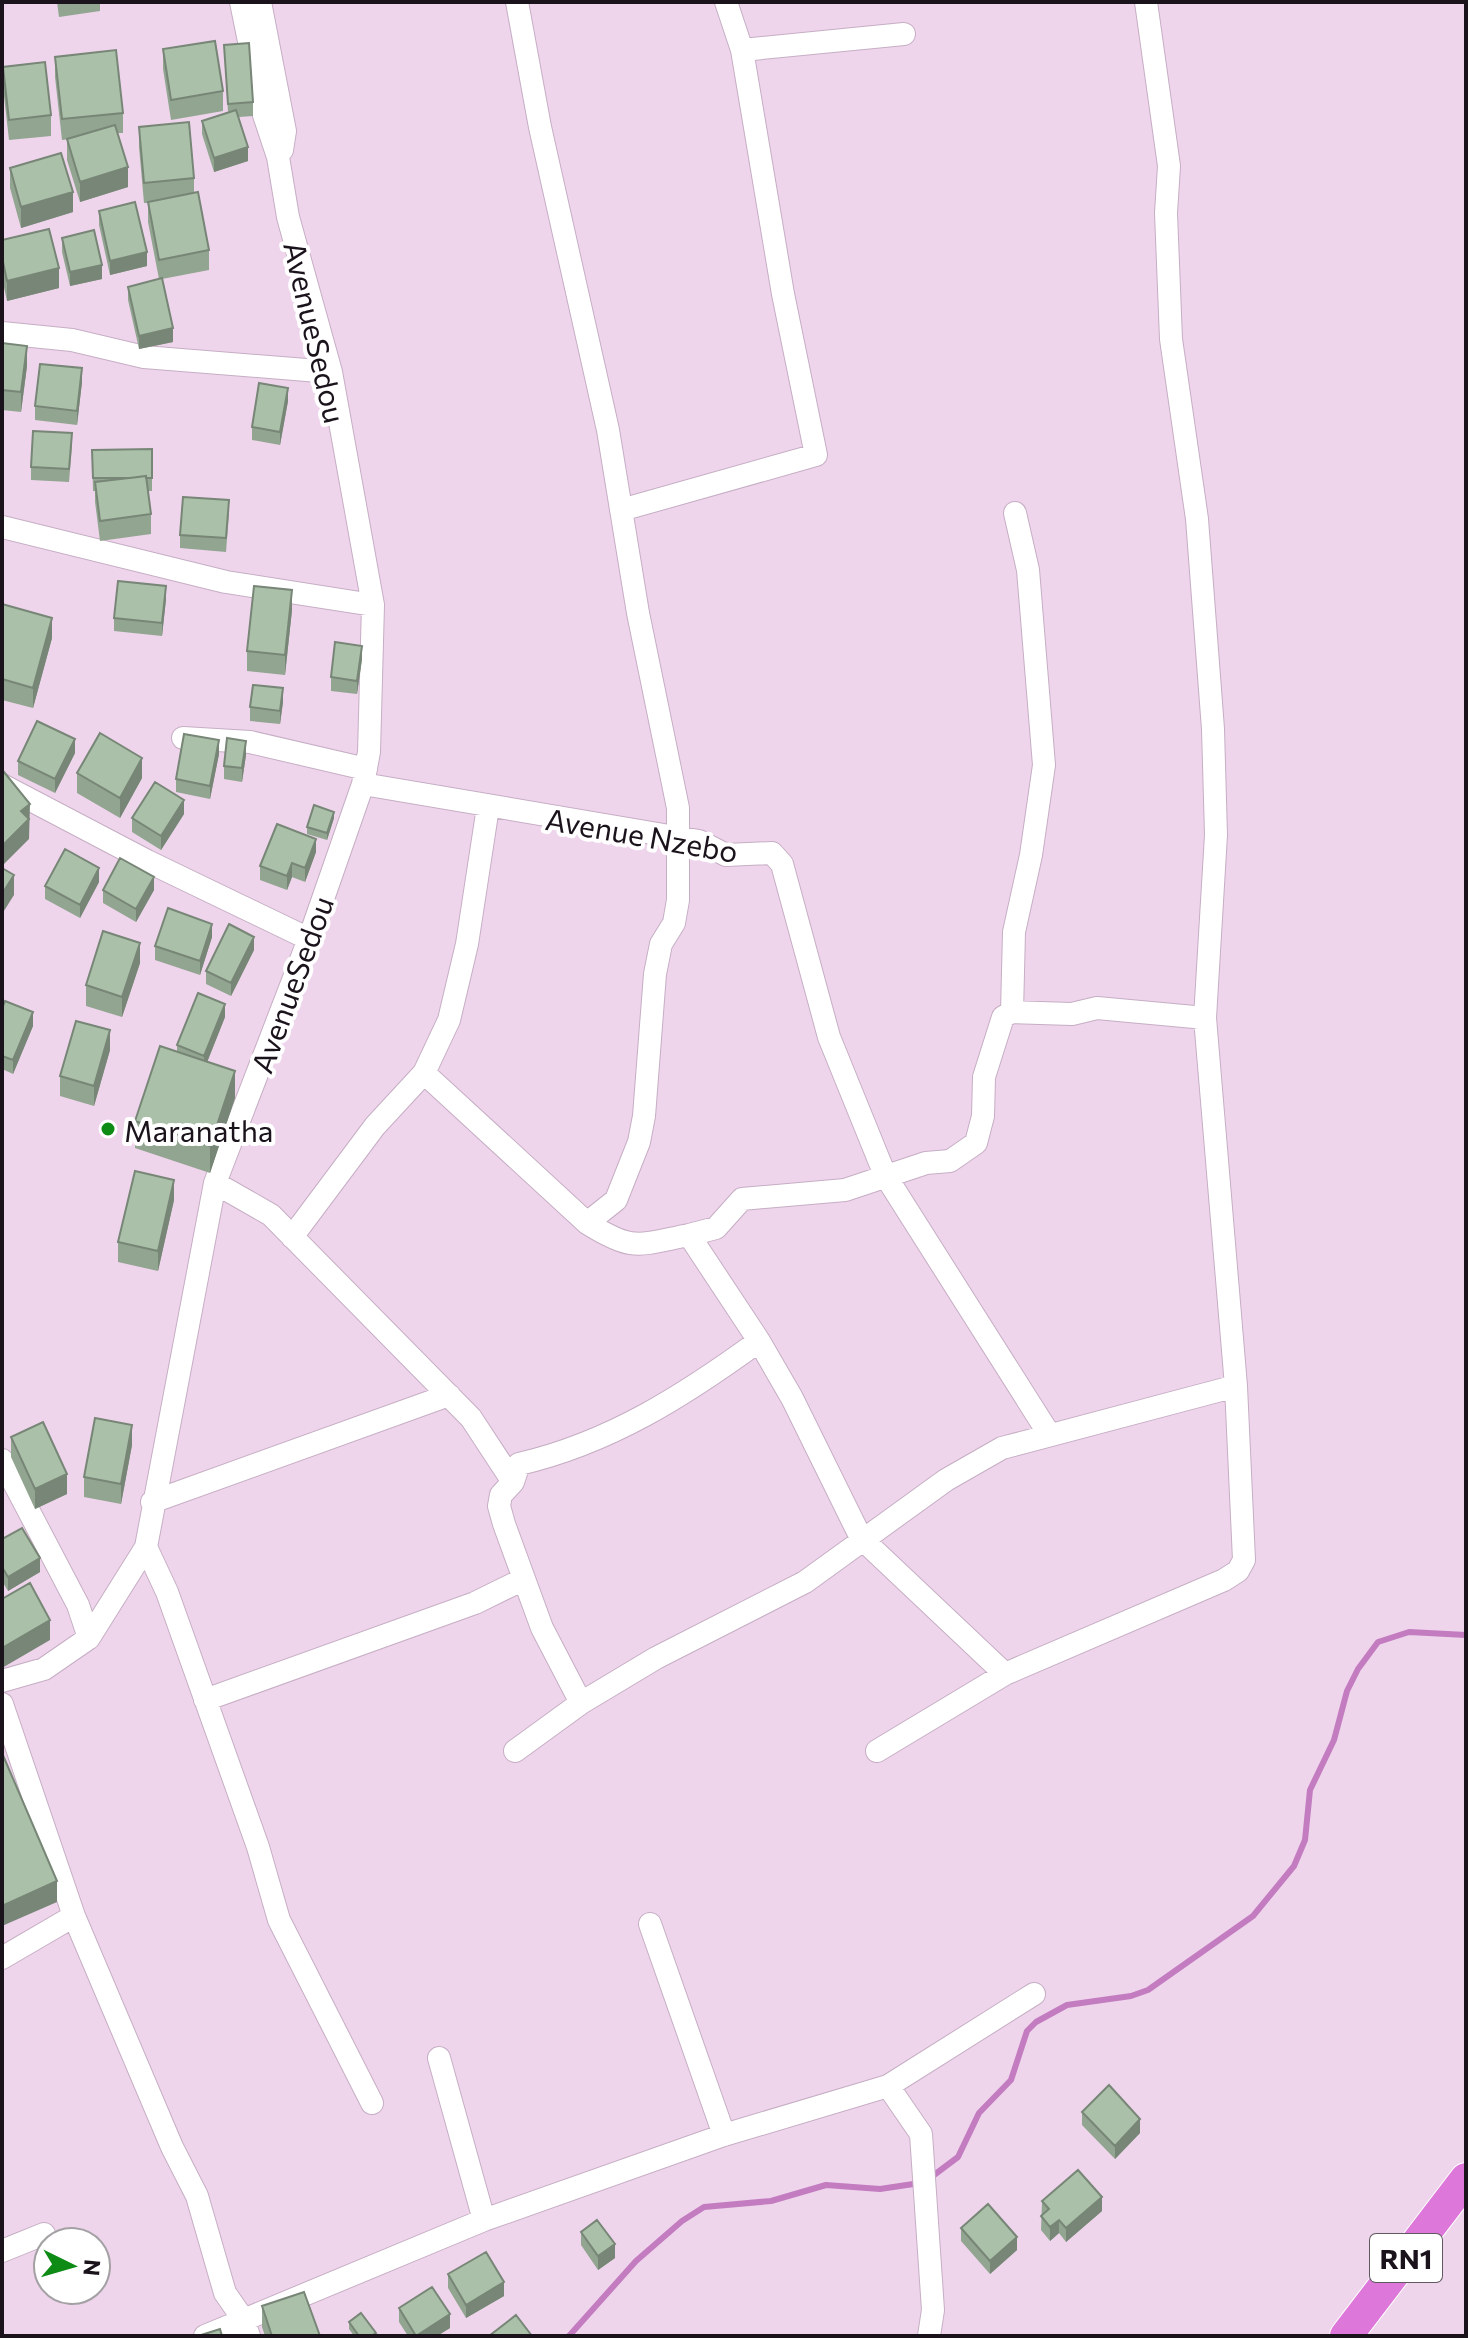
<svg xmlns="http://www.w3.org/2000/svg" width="1468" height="2338" font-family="Commissioner,sans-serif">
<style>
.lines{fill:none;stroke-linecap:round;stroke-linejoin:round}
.stream{stroke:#c37cc0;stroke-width:6}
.minor-casing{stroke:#c6aec4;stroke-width:24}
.highway-casing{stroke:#fff;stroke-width:34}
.minor{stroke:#fff;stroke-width:22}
.highway{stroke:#dd77da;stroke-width:32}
.wall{fill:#92a590}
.shaded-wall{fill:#778676}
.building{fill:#aac0a8;stroke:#778676;stroke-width:2}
.poi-dot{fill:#0e8b14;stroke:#fff;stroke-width:3}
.labels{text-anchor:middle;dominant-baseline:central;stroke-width:8;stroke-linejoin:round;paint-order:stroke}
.shield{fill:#fff;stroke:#5f5a5f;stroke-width:2}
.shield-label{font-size:28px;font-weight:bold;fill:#1b131b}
.street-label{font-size:30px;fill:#1b131b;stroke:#fff}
.poi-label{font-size:30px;fill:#1b131b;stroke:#fff;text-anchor:start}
</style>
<rect width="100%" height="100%" fill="#eed5ec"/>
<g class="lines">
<!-- stream -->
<path class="stream" d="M930,2178L958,2157L979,2113L1011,2080L1027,2031L1036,2022L1067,2005L1131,1996L1148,1990L1253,1916L1294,1866L1305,1840L1310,1790L1334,1740L1347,1691L1358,1669L1378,1642L1409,1632L1466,1635
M569,2336L636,2261L682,2221L704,2207L771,2201L826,2185L880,2189L920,2183"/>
<!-- minor casing -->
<g class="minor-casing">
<path id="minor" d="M260,2L285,131L282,150
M517,2L540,127L608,430L638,613L678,808V900L674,923L661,944L655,974L644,1116L639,1142L616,1200L587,1223
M742,50L904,34
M2,333L72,340L144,357L331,372
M621,510L816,455L783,294L742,50L726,2
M2,527L226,582L373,605
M183,738L250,742L366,769
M363,784L699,841L726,855L772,853L782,864L829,1037L885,1175L1049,1434
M2,785L147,861L309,939
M1012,1012L1014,932L1031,855L1044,765L1028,570L1015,513
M424,1073L587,1223C633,1252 638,1245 689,1235L759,1341
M215,1183L271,1215L471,1418L513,1482L519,1464C610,1443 685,1395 759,1341L792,1398L861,1538L1005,1674
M689,1235L716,1228L742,1199L845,1190L926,1163L950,1161L976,1143L983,1116L984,1077L1003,1017L1012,1012L1072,1014L1097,1008L1205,1018
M292,1237L375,1126L424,1073L449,1020L467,944L488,807
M2,1460L78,1605L89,1638
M513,1482L501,1495L499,1506L504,1524L542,1628L581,1703
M152,1502L449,1395
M146,1547L167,1592L258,1847L279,1920L372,2103
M2,1681L44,1669L89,1638L146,1547L215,1183L309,939L363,784L369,752L373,605L331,372L288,217L278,157L264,115L241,2
M205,1700L475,1603L524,1579
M2,1704L74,1916L172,2147L197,2196L225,2293L243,2319L249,2336
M515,1751L581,1703L656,1658L805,1582L946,1480L1002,1448L1236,1386
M877,1751L1005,1674L1224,1580L1238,1571L1244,1560L1236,1386L1205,1018L1216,835L1213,729L1197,519L1171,339L1166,213L1169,166L1146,2
M650,1924L724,2135
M2,1958L74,1916
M439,2058L484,2220
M888,2086L921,2134L933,2310L929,2336
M2,2251L44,2234
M205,2336L484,2220L724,2135L888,2086L1034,1994"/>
</g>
<!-- highway casing -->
<g class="highway-casing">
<path id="highway" d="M1346,2336L1466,2179"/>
</g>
<!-- minor -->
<use href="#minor" class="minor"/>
<!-- highway -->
<use href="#highway" class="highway"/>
</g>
<!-- wall -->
<path class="wall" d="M57,2H100V11L59,17Z
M224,45L253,102V116L239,117L248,161L214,172L202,134V121L228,112Z
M163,49L223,91V111L171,120L163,69Z
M55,57L123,113V133H117L128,187L80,202L67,160V139H69L62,140L55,77Z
M3,67L51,115V136L9,140L3,87Z
M139,127L194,178V192L209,250V270L162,279L173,342L139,349L128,300V287L159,279L148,222V203H144L139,147Z
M10,168L73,212L21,228L10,188Z
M99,211L147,266L110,275L99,225Z
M62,238L102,279L70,286L62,252Z
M2,240L59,288L7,301L2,278Z
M2,343L27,366L21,412L2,410Z
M82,382L77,425L35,420V406Z
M288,401L280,445L252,440V427Z
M72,446L69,482L31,480V467Z
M152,449V491H148L151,514V534L100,541L95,502V491H93L92,450Z
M229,513L226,552L180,548V535Z
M166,599L162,636L114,631V618Z
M2,604L52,638L33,708L2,700Z
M292,610L285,675L247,671V651Z
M362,659L357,694L331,691V677Z
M283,702L280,724L250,721V707Z
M75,753L55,793L18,775V761Z
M219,754L210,799L176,792V779Z
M246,755L242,782L224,779V766Z
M77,773L142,778L120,818L77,793Z
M184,814L161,850L132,832V818Z
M334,818L327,840L307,834V827Z
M316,852L305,882L292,877L287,890L260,880V866Z
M99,882L80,918L45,899V886Z
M103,890H154L136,922L103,903Z
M212,937L200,975L155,960V946Z
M254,950L231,996L206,984V971Z
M140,963L122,1017L86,1006V985Z
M2,1008L33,1026L13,1074L2,1069Z
M225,1017L207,1062L235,1098L210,1173L135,1148V1121L177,1052V1045Z
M110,1050L94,1106L60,1096V1076Z
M174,1200L158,1271L118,1262V1242Z
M11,1437L67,1494L35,1509L11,1457Z
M132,1445L121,1504L84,1497V1477Z
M2,1539L40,1572L8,1591L2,1581Z
M1082,2112L1140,2133L1115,2159L1082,2125Z
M1042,2201L1102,2211L1066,2242L1059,2233L1050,2241L1041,2230Z
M961,2228L1017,2250L990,2274L961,2241Z
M581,2232L615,2258L598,2270L581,2245Z
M448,2274L504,2296L466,2318L448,2288Z
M262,2306L320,2336H265L262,2327Z
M399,2308L450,2328L437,2336H408L399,2322Z
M349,2322L376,2336H354L349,2329Z"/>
<!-- shaded-wall -->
<path class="shaded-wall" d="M248,147V161L214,172V158Z
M128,167V187L80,202V182Z
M73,192V212L21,228V207Z
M147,252V266L110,275V261Z
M102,265V279L70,286V272Z
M59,268V288L7,301V281Z
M173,328V342L139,349V336Z
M27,346V366L21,412V392Z
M82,368V382L77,425V411Z
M288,388V401L280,445V432Z
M166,586V599L162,636V623Z
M292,590V610L285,675V655Z
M52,618V638L33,708V688Z
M362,646V659L357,694V681Z
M283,688V702L280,724V711Z
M75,739V753L55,793V779Z
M219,740V754L210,799V786Z
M246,741V755L242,782V768Z
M142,758V778L120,818V798Z
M184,800V814L161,850V836Z
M30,804L29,839L2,866V846L21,811Z
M334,812V818L327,840V833Z
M316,839V852L305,882V868Z
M292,863V877L287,890V876Z
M99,868V882L80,918V905Z
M14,875V895L2,914V894Z
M154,877V890L136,922V909Z
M212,924V937L200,975V961Z
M254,937V950L231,996V983Z
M140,943V963L122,1017V997Z
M225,1004V1017L204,1070V1056Z
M33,1012V1026L13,1074V1060Z
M110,1030V1050L94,1106V1086Z
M235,1071V1098L210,1173V1146Z
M174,1180V1200L158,1271V1251Z
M132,1425V1445L121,1504V1484Z
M67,1474V1494L35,1509V1489Z
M40,1558V1572L8,1591V1577Z
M50,1620V1640L2,1668V1648Z
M57,1881V1902L2,1926V1906Z
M1140,2119V2133L1115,2159V2146Z
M1102,2197V2211L1066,2242V2228Z
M1059,2220V2233L1050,2241V2227Z
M1017,2237V2250L990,2274V2261Z
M615,2244V2258L598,2270V2256Z
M504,2282V2296L466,2318V2305Z
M450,2314V2328L437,2336H416Z"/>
<!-- building -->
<path class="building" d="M215,41L223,91L171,100L163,49Z
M249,43L253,102L228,104L224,45Z
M116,50L123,113L62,119L55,57Z
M45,62L51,115L9,120L3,67Z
M236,110L248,147L214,158L202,121Z
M189,122L194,178L144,183L139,127Z
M115,125L128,167L80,182L67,139Z
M61,153L73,192L21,207L10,168Z
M198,192L209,250L159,260L148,202Z
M135,202L147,252L110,261L99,211Z
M49,229L59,268L7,281L2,257V240Z
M94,230L102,265L70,272L62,238Z
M162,278L173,328L139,336L128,287Z
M2,343L27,346L21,392L2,390Z
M40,364L82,368L77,411L35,406Z
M259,383L288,388L280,432L252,427Z
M33,431L72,433L69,469L31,467Z
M152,449V478H146V476L130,478H93L92,450Z
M146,476L151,514L100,521L95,482Z
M183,497L229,500L226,538L180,535Z
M118,581L166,586L162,623L114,618Z
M254,586L292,590L285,655L247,651Z
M2,604L52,618L33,688L2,679Z
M335,642L362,646L357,681L331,677Z
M253,685L283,688L280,711L250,707Z
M37,721L75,739L55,779L18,761Z
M100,733L142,758L120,798L77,773Z
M184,734L219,740L210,786L176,779Z
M227,738L246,741L242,768L224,766Z
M4,772L30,804L21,811L29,819L2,846V774Z
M155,782L184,800L161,836L132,818Z
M314,805L334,812L327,833L307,827Z
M277,824L316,839L305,868L292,863L287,876L260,866Z
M65,849L99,868L80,905L45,886Z
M120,858L154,877L136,909L103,890Z
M2,868L14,875L2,894Z
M168,908L212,924L200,961L155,946Z
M229,924L254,937L231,983L206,971Z
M103,931L140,943L122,997L86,985Z
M198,993L225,1004L204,1056L177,1045Z
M5,1001L33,1012L13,1060L2,1056V1008Z
M76,1021L110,1030L94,1086L60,1076Z
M160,1046L235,1071L210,1146L135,1121Z
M135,1171L174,1180L158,1251L118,1242Z
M95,1418L132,1425L121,1484L84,1477Z
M43,1422L67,1474L35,1489L11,1437Z
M22,1528L40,1558L8,1577L2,1567V1539Z
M30,1583L50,1620L2,1648V1599Z
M2,1753L57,1881L2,1906Z
M1109,2085L1140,2119L1115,2146L1082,2112Z
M1078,2170L1102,2197L1066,2228L1059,2220L1050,2227L1041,2216L1049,2209L1042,2201Z
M988,2204L1017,2237L990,2261L961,2228Z
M597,2220L615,2244L598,2256L581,2232Z
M486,2252L504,2282L466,2305L448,2274Z
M432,2287L450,2314L416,2336L399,2308Z
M304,2292L320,2336H272L262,2306Z
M361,2313L376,2333L371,2336H359L349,2322Z
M516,2315L532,2336H489Z
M220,2329L222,2336H198Z"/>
<!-- markers -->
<circle class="poi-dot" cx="108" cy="1129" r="8"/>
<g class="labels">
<!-- shield labels -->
<rect class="shield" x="1370" y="2234" width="72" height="48" rx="6"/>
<g class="shield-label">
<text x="1406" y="2258">RN1</text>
</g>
<!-- street labels -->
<g class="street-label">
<text transform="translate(316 332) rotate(77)">AvenueSedou</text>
<text transform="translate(642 834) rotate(10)">Avenue Nzebo</text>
<text transform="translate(291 984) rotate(-70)">AvenueSedou</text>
</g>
<!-- poi labels -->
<g class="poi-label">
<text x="124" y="1129">Maranatha</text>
</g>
</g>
<!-- border -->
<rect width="1468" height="2338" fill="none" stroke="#1b131b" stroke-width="8"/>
<!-- north arrow -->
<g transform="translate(72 2266) rotate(95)"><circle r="38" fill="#ffffff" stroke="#a4a1a4" stroke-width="2"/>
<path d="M0-6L14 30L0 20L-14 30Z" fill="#0e8b14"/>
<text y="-12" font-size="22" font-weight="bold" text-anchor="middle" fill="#1b131b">N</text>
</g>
</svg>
